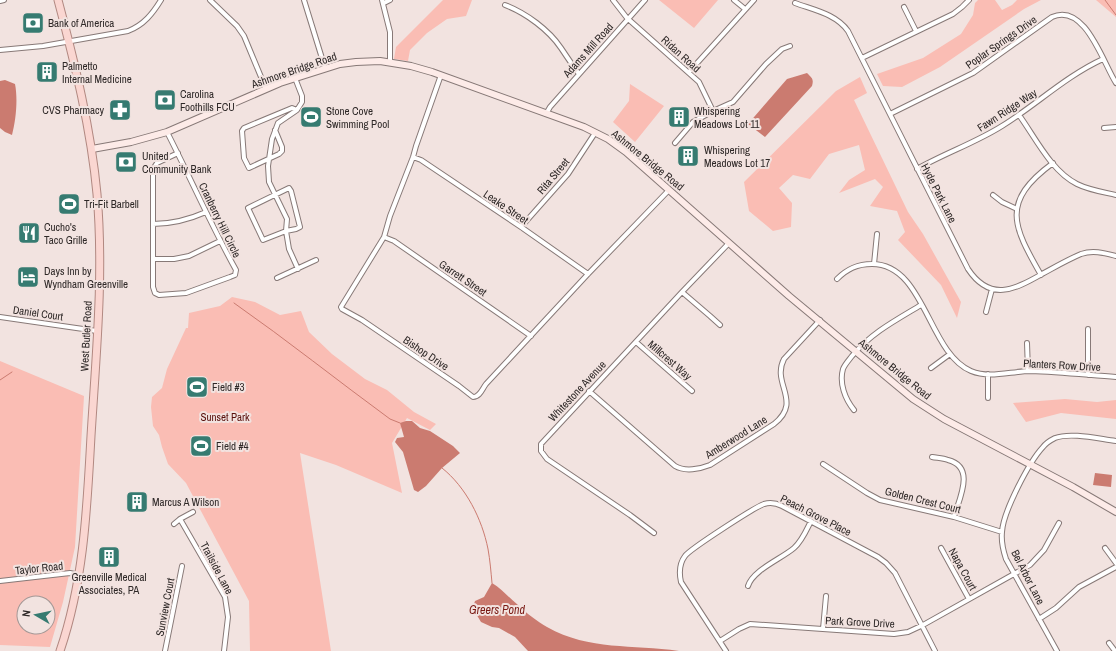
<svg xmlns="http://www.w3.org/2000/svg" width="1116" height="651" font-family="'Archivo Narrow',sans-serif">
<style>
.green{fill:#fabdb4;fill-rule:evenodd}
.water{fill:#cb7b70}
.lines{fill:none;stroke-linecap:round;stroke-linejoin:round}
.stream{stroke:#cb7b70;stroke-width:1}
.street-casing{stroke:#877977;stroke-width:6}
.secondary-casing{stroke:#877977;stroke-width:8}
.primary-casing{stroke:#b18881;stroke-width:9}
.street{stroke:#fff;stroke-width:4}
.secondary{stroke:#fdebe8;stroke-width:6}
.primary{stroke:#fad6d1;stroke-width:7}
.labels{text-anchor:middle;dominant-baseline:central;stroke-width:4;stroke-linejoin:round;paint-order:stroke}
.poi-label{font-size:11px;fill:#2e2827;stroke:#f2e3e0;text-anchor:start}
.street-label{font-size:11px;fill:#2e2827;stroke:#f2e3e0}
.park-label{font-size:11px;fill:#59100c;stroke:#f2e3e0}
.water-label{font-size:12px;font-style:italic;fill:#7a1a14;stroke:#f2e3e0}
</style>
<rect width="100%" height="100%" fill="#f2e3e0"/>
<!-- green -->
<path class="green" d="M443,0H472L466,16L447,19L427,33L410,50L408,61L394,59L396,47Z
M659,0H718L694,28Z
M978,0H995L1002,10L1012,5L1017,0H1041L1024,9L940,67L902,87L883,86L877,74L923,58L961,34L973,15L975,3Z
M1096,0H1116V17Z
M860,77L867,93L854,100L908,212L923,234L961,302L957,318L941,285L898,240L905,232L897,211L870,206L883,187L875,179L839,193L849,180L865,170L859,145L829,154L810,179L793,175L779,188L792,203L791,227L773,231L749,211L744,182L836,91Z
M630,84L664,106L635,142L613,122L629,101Z
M232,297L255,302L280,315L301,311L309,332L332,354L365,379L387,390L414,412L436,424L430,430L407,418L392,443L402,493L336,465L300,453L331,651H250L249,601L186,483L168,464L162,447L159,435L153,426L151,407L152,397L162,388L167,369L186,328H188L189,313L220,306Z
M0,361L84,396L75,547L63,602L50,647L0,645ZM24,603H48V627H24Z
M1065,399L1097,402L1116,400V419L1061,413L1026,422L1013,403Z"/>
<!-- water -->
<path class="water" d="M807,73C812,78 814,79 812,86L765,137L748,124L787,79Z
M5,80L15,84C18,99 16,120 12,135L5,132L0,128V81Z
M406,421H412L420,428L430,431L453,446L460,453L442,468L426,486L418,492L414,490L403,452L395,442L397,438L404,437L400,423Z
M1095,473L1112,475L1111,487L1093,485Z
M492,583C502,589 509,598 518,605C526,613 537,621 547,627C590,651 632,644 679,651H528L515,637L499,628L492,627L481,622L475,612L474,604L475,601L484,597Z"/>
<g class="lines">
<!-- stream -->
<path class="stream" d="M1105,0L1116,15
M234,303C287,340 338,381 390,419L400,423
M0,380L12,372
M442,468C466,487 482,519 488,549C490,560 491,572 492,583"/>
<!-- street casing -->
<g class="street-casing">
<path id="street" d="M210,0L237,26L244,36L266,89
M304,0L325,68
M382,0L390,32V62
M613,0L627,18L699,82L713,111
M734,0L745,9
M0,1L4,0
M384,3L390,0
M795,3C814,10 836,14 848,31L968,269C990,302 1014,290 1042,274C1055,267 1067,260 1081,254C1093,250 1104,253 1116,256
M505,5C526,13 549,30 561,48C567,57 573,66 579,74
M904,7L916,31
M0,50L43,46L128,31C144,25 153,13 161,0
M862,58L953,14L962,7L969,0
M689,72L754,0
M441,75L416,146L413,157L390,216L384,237L341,307L342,309L362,320L459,386L473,397C480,397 482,389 486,384L588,274L669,190
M295,78L302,96V102L297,110L278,123L272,139L268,166L269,182L287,219L286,231L289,249L298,269
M546,114L550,107L645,0
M890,114L973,73L1052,17C1085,2 1103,63 1116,83
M1019,115C1035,137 1051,171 1077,184C1089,190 1103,192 1116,195
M1104,128L1116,127
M275,130L282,147V151L279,154L249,168L244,158L242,131L244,128L292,108L297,110
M167,132C190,177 211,225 236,270L235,275L230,277L186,293L159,295L155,293L153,287V169L157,163L178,153
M675,143L693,122L713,111L733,102L766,64L782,49L790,46
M413,157L421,160L521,227L588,274
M917,169C945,153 975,143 1002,126C1036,105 1066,76 1103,59
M289,188L291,191L300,227L296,229L286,231L263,240L248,208Z
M993,195L1002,202L1017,209
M153,224C173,224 188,220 206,212
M521,227L568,174L595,133
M384,237L394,241L531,336
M154,259H174L189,256L220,241
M874,264L877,234
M1041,275C1013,226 1000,202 1053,163
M277,278L316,260
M837,279C847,269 857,264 872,264C925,264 928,353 971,371C990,379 1011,371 1031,371C1059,372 1088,375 1116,377
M682,292L710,316L720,325
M986,312L992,289
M0,317L97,331
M1088,329V375
M636,342L692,391
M1027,343L1028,371
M931,368L950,354
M988,374V398
M589,391L675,466C685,472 700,469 710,465L774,424C803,401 771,384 784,359L820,320
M854,410C845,399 839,383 843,369C845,364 849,360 852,356C871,333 896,320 921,305
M932,457C937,458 943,458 948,460C976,467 959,499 954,517
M823,464L867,493L880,500L954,517L1002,532
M193,512L180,519L225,597L228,617L224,651
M174,524L180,519
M654,533L630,515L547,459L541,451V444L682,292L729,243
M941,548L969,599
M1105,548L1116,563
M0,581L70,573L79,575
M748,586C753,570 781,559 794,548C802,541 806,531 811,521
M1039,619L1056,608L1079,587L1116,567
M823,629L826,596
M720,641L739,629L750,624L894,634L908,632L923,625L1030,565L1044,550L1059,523
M1109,643L1115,651
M165,651L182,566
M726,651L681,582C679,573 679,564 685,556C690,549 755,507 764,504C771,502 776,503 782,506L878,557L886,563L895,573L935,651
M1057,651L1006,559C1003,550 1001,541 1002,532C1003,512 1029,462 1043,447C1046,443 1051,440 1055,438C1071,432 1099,439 1116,441"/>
</g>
<!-- secondary casing -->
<g class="secondary-casing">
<path id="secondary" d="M92,149L131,142L167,132L280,83L340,64L356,62L380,61L411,66L432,72L584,127L608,139L626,152L789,296L913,399L944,419L1073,487L1116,512"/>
</g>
<!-- primary casing -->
<g class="primary-casing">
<path id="primary" d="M58,0C75,64 91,129 97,194C104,275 96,355 91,436C87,508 84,581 60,651"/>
</g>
<!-- street -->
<use href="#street" class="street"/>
<!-- secondary -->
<use href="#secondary" class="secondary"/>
<!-- primary -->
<use href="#primary" class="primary"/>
</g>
<!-- icons -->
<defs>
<g id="bank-square" transform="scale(1.15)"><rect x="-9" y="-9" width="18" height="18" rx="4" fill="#367b71" stroke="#f2e3e0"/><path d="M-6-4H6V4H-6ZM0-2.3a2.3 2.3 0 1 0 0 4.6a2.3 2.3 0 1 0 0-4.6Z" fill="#fff"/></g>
<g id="building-square" transform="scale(1.15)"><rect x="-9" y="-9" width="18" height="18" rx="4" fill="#367b71" stroke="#f2e3e0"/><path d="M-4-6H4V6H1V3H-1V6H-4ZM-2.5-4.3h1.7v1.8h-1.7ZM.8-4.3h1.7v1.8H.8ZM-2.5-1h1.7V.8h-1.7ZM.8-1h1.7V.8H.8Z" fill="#fff"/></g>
<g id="pharmacy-square" transform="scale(1.15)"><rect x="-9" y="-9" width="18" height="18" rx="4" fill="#367b71" stroke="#f2e3e0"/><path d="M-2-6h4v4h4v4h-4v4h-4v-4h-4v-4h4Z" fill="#fff"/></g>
<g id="stadium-square" transform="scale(1.15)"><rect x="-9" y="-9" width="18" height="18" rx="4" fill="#367b71" stroke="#f2e3e0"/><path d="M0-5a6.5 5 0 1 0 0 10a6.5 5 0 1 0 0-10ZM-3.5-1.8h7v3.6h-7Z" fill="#fff"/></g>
<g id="restaurant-square" transform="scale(1.15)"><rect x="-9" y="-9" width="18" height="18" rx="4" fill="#367b71" stroke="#f2e3e0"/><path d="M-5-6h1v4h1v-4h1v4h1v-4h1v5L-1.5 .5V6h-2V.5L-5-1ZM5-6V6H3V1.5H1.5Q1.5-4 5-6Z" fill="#fff"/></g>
<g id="hotel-square" transform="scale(1.15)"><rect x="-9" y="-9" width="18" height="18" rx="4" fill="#367b71" stroke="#f2e3e0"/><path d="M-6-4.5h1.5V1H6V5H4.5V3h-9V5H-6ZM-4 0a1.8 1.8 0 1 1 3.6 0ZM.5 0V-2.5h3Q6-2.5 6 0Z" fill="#fff"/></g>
</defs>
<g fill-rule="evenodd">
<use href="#bank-square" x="33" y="23"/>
<use href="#building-square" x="47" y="72"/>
<use href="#bank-square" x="165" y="100"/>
<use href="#pharmacy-square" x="120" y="110"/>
<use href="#stadium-square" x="311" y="117"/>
<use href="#building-square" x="679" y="117"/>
<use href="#building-square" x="688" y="156"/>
<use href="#bank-square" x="126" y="162"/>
<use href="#stadium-square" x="69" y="204"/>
<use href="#restaurant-square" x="29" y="233"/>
<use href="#hotel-square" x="28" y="277"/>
<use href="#stadium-square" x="197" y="387"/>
<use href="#stadium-square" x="201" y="446"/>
<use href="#building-square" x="137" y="502"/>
<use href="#building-square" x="109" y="557"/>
</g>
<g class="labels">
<!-- poi labels -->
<g class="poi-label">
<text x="48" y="23">Bank of America</text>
<text x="62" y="66">Palmetto<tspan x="62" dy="13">Internal Medicine</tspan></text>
<text x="180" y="94">Carolina<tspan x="180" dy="13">Foothills FCU</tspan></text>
<text x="104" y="110" text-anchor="end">CVS Pharmacy</text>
<text x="326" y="111">Stone Cove<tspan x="326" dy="13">Swimming Pool</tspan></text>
<text x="694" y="111">Whispering<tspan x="694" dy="13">Meadows Lot 11</tspan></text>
<text x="704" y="150">Whispering<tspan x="704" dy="13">Meadows Lot 17</tspan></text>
<text x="142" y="156">United<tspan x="142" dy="13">Community Bank</tspan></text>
<text x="84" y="204">Tri-Fit Barbell</text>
<text x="44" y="227">Cucho's<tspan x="44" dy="13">Taco Grille</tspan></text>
<text x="44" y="271">Days Inn by<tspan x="44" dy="13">Wyndham Greenville</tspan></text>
<text x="212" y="387">Field #3</text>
<text x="216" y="446">Field #4</text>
<text x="152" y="502">Marcus A Wilson</text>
<text x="109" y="577" text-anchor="middle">Greenville Medical<tspan x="109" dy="13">Associates, PA</tspan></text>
</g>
<!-- street labels -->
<g class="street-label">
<text transform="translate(1001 42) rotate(-35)">Poplar Springs Drive</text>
<text transform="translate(588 50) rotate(-48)">Adams Mill Road</text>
<text transform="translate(681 54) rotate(42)">Ridan Road</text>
<text transform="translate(294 70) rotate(-19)">Ashmore Bridge Road</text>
<text transform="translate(1007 110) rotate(-33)">Fawn Ridge Way</text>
<text transform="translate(648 160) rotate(39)">Ashmore Bridge Road</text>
<text transform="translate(553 176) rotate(-50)">Rita Street</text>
<text transform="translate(939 193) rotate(63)">Hyde Park Lane</text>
<text transform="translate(506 207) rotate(34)">Leake Street</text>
<text transform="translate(220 220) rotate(64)">Cranberry Hill Circle</text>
<text transform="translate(463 278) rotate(34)">Garrett Street</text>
<text transform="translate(38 313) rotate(8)">Daniel Court</text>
<text transform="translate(86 336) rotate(-87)">West Butler Road</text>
<text transform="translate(426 353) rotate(34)">Bishop Drive</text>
<text transform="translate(670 360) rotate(41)">Millcrest Way</text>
<text transform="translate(1062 365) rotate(3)">Planters Row Drive</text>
<text transform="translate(895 369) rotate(39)">Ashmore Bridge Road</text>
<text transform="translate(577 391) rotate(-47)">Whitestone Avenue</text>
<text transform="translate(736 437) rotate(-32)">Amberwood Lane</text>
<text transform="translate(923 500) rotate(14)">Golden Crest Court</text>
<text transform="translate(816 515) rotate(27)">Peach Grove Place</text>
<text transform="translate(39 568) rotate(-6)">Taylor Road</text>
<text transform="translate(217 568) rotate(62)">Trailside Lane</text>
<text transform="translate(963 569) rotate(61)">Napa Court</text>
<text transform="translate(1028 577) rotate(63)">Bel Arbor Lane</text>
<text transform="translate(165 607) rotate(-79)">Sunview Court</text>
<text transform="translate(860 622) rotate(3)">Park Grove Drive</text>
</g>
<!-- park labels -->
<g class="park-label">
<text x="225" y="417">Sunset Park</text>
</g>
<!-- water labels -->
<g class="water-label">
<text x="497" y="610">Greers Pond</text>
</g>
</g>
<!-- north arrow -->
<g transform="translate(36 615) rotate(279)"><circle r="19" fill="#f2e3e0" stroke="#a49896"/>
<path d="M0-3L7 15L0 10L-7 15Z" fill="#367b71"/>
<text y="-6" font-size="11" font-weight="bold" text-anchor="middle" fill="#2e2827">N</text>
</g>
</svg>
